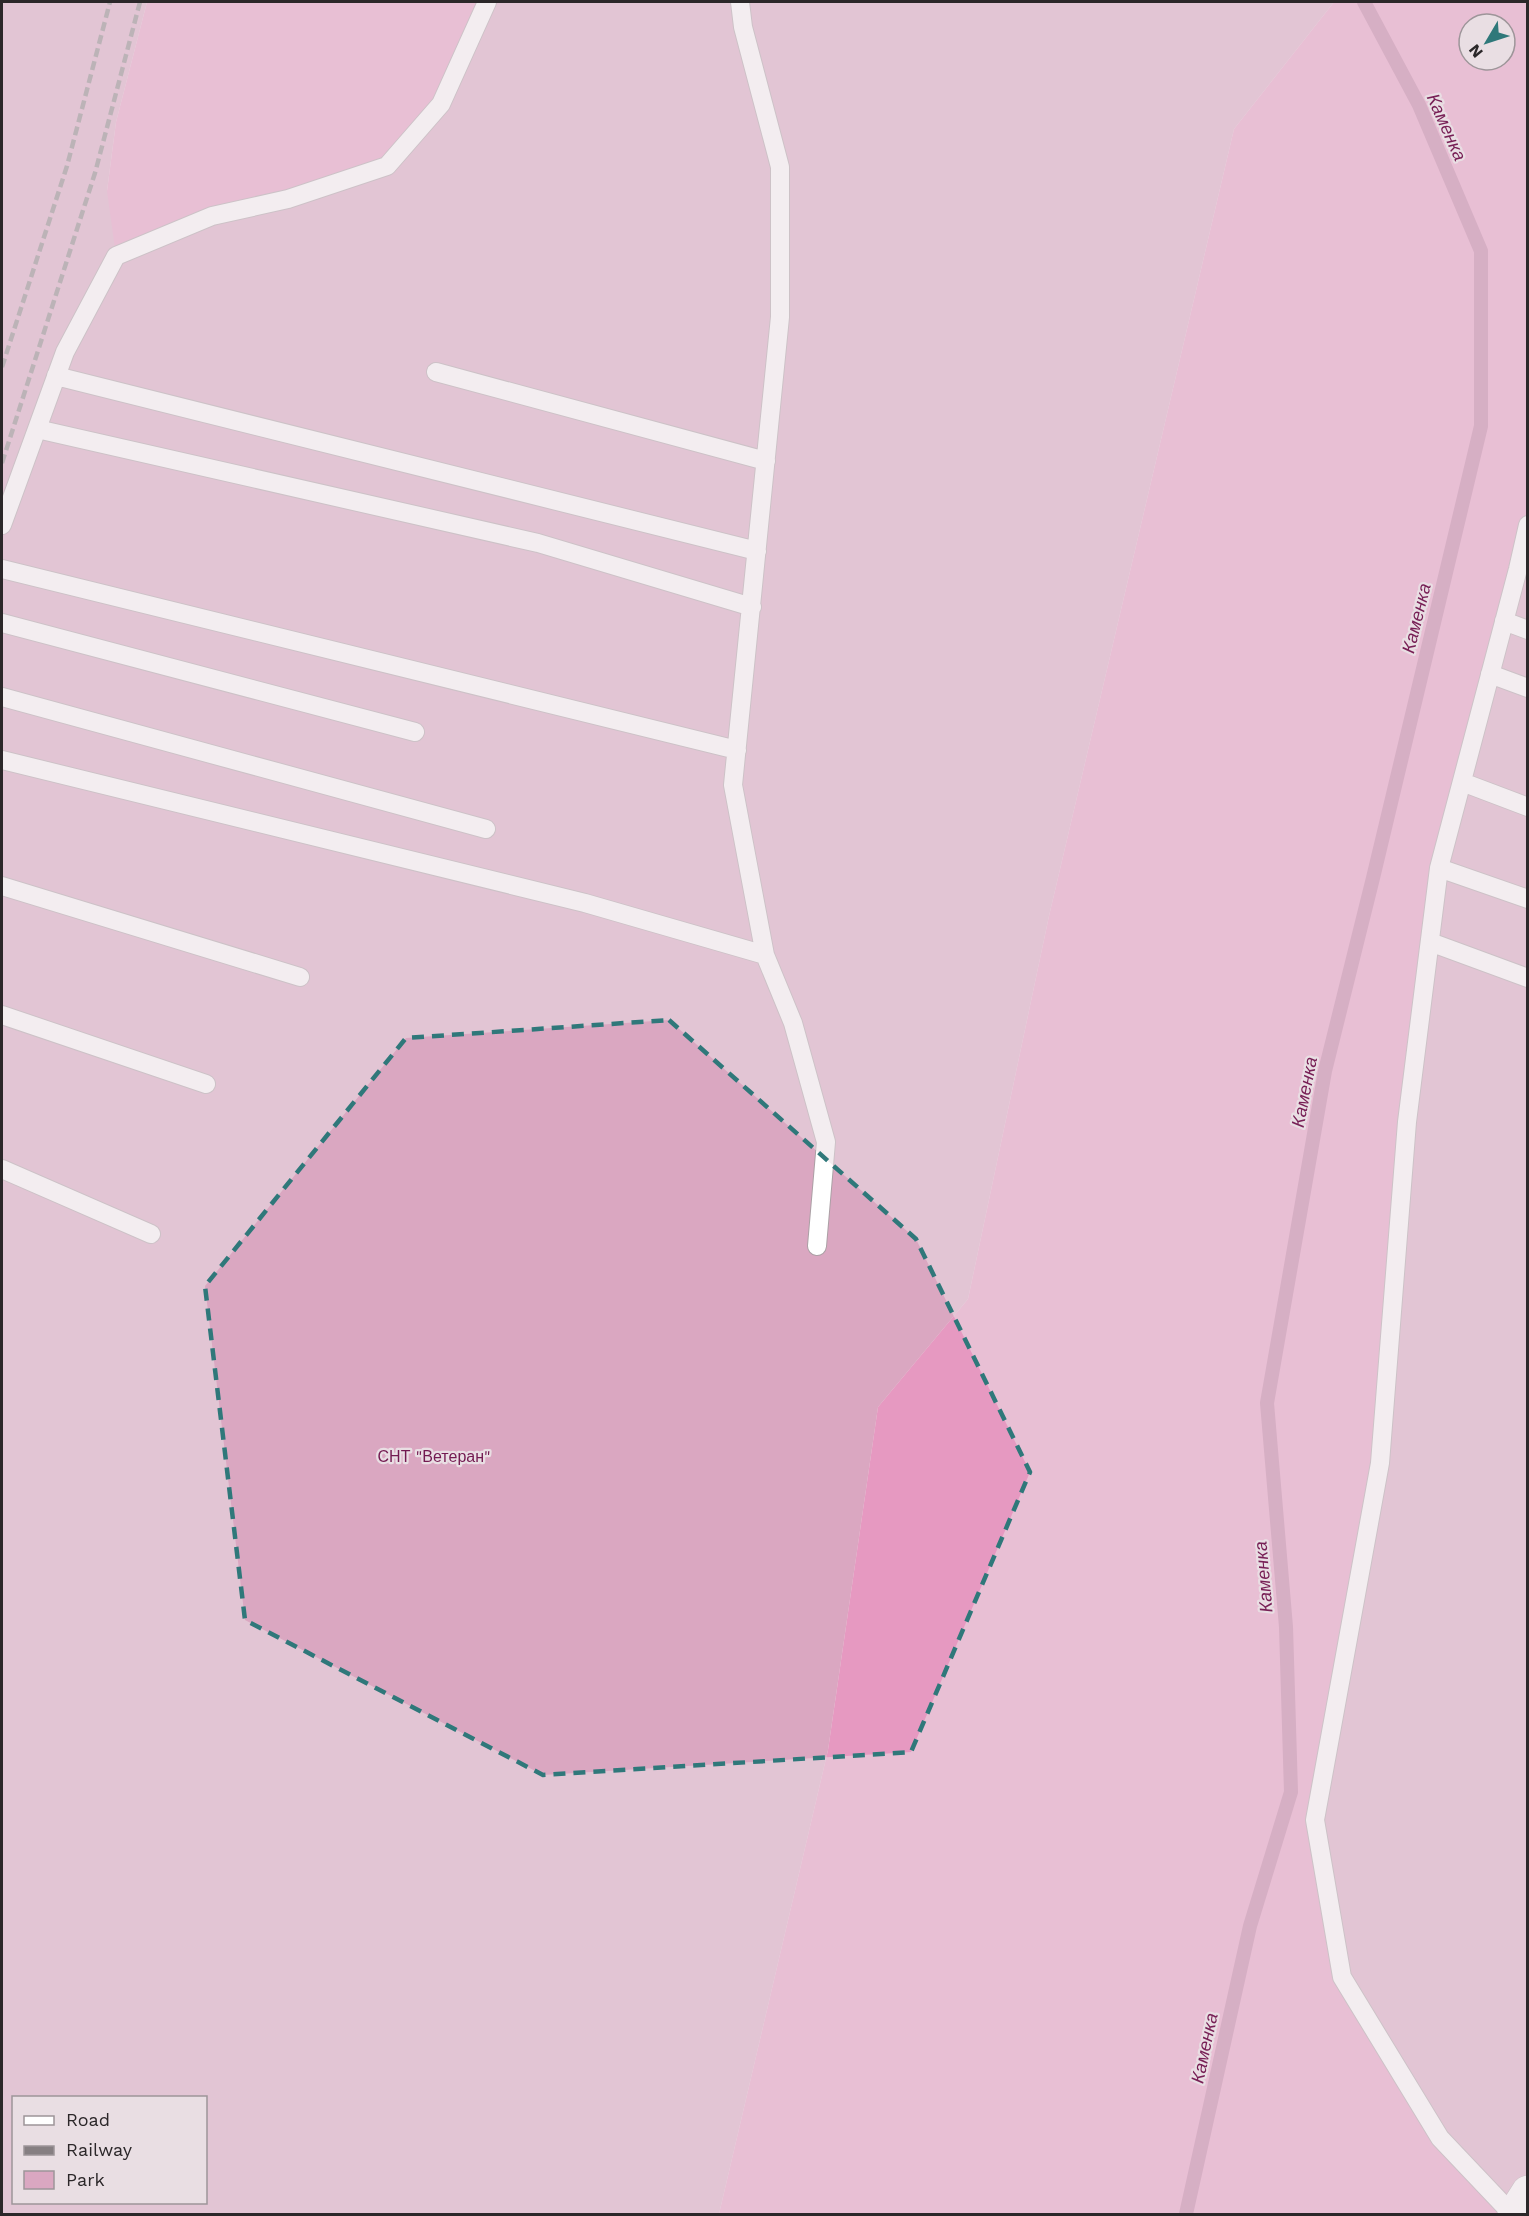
<svg xmlns="http://www.w3.org/2000/svg" width="1529" height="2216" font-family="'Work Sans',sans-serif">
<style>
.green{fill:#daa7c1;fill-rule:evenodd}
.forest{fill:#e699c1;fill-rule:evenodd}
.lines{fill:none;stroke-linecap:round;stroke-linejoin:round}
.stream{stroke:#bf759d;stroke-width:14}
.lane-casing{stroke:#aba0a5;stroke-width:20}
.street-casing{stroke:#aba0a5;stroke-width:34}
.lane{stroke:#fff;stroke-width:18}
.street{stroke:#fff;stroke-width:33}
.rail{stroke:#867f82;stroke-width:4.5;stroke-dasharray:9 4.5;stroke-linecap:butt}
.marked{fill:none;stroke:#2f787a;stroke-width:4.5;stroke-dasharray:12 8;stroke-linejoin:round}
.labels{text-anchor:middle;dominant-baseline:central;stroke-width:4.5;stroke-linejoin:round;paint-order:stroke}
.park-label{font-size:16px;fill:#731a51;stroke:#e9dee3}
.water-label{font-size:18px;font-style:italic;fill:#782056;stroke:#e9dee3}
</style>
<rect width="100%" height="100%" fill="#e9dee3"/>
<!-- green -->
<path class="green" d="M2,2H147L116,122L107,191L487,2H1334L1234,129L1049,916L968,1299L878,1407L828,1750L719,2214H2ZM14,2098H206V2202H14Z
M1527,525V2214L1440,2138L1342,1977L1315,1820L1439,868Z"/>
<!-- forest -->
<path class="forest" d="M147,2H487L441,104L387,166L116,256L107,191L116,122Z
M1334,2H1527V525L1439,868L1380,1464L1315,1820L1342,1977L1440,2138L1512,2214H719L828,1750L878,1407L968,1299L1049,916L1234,129ZM1469,24H1505V60H1469Z"/>
<g class="lines">
<!-- stream -->
<path class="stream" d="M1186,2214L1250,1926L1291,1792L1286,1627L1267,1403L1325,1071L1373,878L1481,426V251L1419,105L1364,2"/>
<!-- lane casing -->
<g class="lane-casing">
<path id="lane" d="M740,2L743,27L780,167V317L733,785L765,955L793,1023L826,1142L817,1246
M436,372L766,461
M56,376L757,551
M37,429L538,543L752,607
M2,525L65,352L116,256L212,216L288,199L387,166L441,104L487,2
M2,569L737,750
M1504,621L1528,630
M2,623L415,732
M1490,674L1528,688
M2,697L486,829
M2,760L585,903L765,955
M1462,782L1528,807
M1439,868L1528,899
M2,886L300,977
M1430,942L1528,978
M2,1015L206,1084
M2,1169L151,1234
M1512,2214L1440,2138L1342,1977L1315,1820L1380,1463L1407,1122L1439,868L1518,569L1528,525"/>
</g>
<!-- street casing -->
<g class="street-casing">
<path id="street" d="M1514,2214L1528,2192"/>
</g>
<!-- lane -->
<use href="#lane" class="lane"/>
<!-- street -->
<use href="#street" class="street"/>
<!-- rail -->
<path class="rail" d="M2,367L67,166L110,2
M2,463L95,173L140,2"/>
</g>
<!-- marked area -->
<path d="M0 0H1529V2216H0ZM669,1020L916,1239L1030,1472L911,1752L543,1775L245,1620L205,1286L406,1038Z" fill="#e9dee3" fill-opacity=".55" fill-rule="evenodd"/>
<path class="marked" d="M669,1020L916,1239L1030,1472L911,1752L543,1775L245,1620L205,1286L406,1038Z"/>
<g class="labels">
<!-- park labels -->
<g class="park-label">
<text x="434" y="1456">СНТ "Ветеран"</text>
</g>
<!-- water labels -->
<g class="water-label">
<text transform="translate(1447 127) rotate(66)">Каменка</text>
<text transform="translate(1416 618) rotate(-76)">Каменка</text>
<text transform="translate(1304 1092) rotate(-79)">Каменка</text>
<text transform="translate(1263 1577) rotate(-95)">Каменка</text>
<text transform="translate(1204 2048) rotate(-78)">Каменка</text>
</g>
</g>
<!-- border -->
<rect width="1529" height="2216" fill="none" stroke="#2b2729" stroke-width="6"/>
<!-- legend -->
<rect x="12" y="2096" width="195" height="108" fill="#e9dee3" stroke="#9d9599" stroke-width="1.5"/>
<rect x="24" y="2116" width="30" height="9" fill="#ffffff" stroke="#9d9599" stroke-width="1.5"/>
<text x="66" y="2126" font-size="18" fill="#2b2729">Road</text>
<rect x="24" y="2146" width="30" height="9" fill="#867f82" stroke="#9d9599" stroke-width="1.5"/>
<text x="66" y="2156" font-size="18" fill="#2b2729">Railway</text>
<rect x="24" y="2171" width="30" height="18" fill="#daa7c1" stroke="#9d9599" stroke-width="1.5"/>
<text x="66" y="2186" font-size="18" fill="#2b2729">Park</text>
<!-- north arrow -->
<g transform="translate(1487 42) rotate(231)"><circle r="28" fill="#e9dee3" stroke="#9d9599" stroke-width="1.5"/>
<path d="M0-4.5L10 22L0 15L-10 22Z" fill="#2f787a"/>
<text y="-9" font-size="16" font-weight="bold" text-anchor="middle" fill="#2b2729">N</text>
</g>
</svg>
